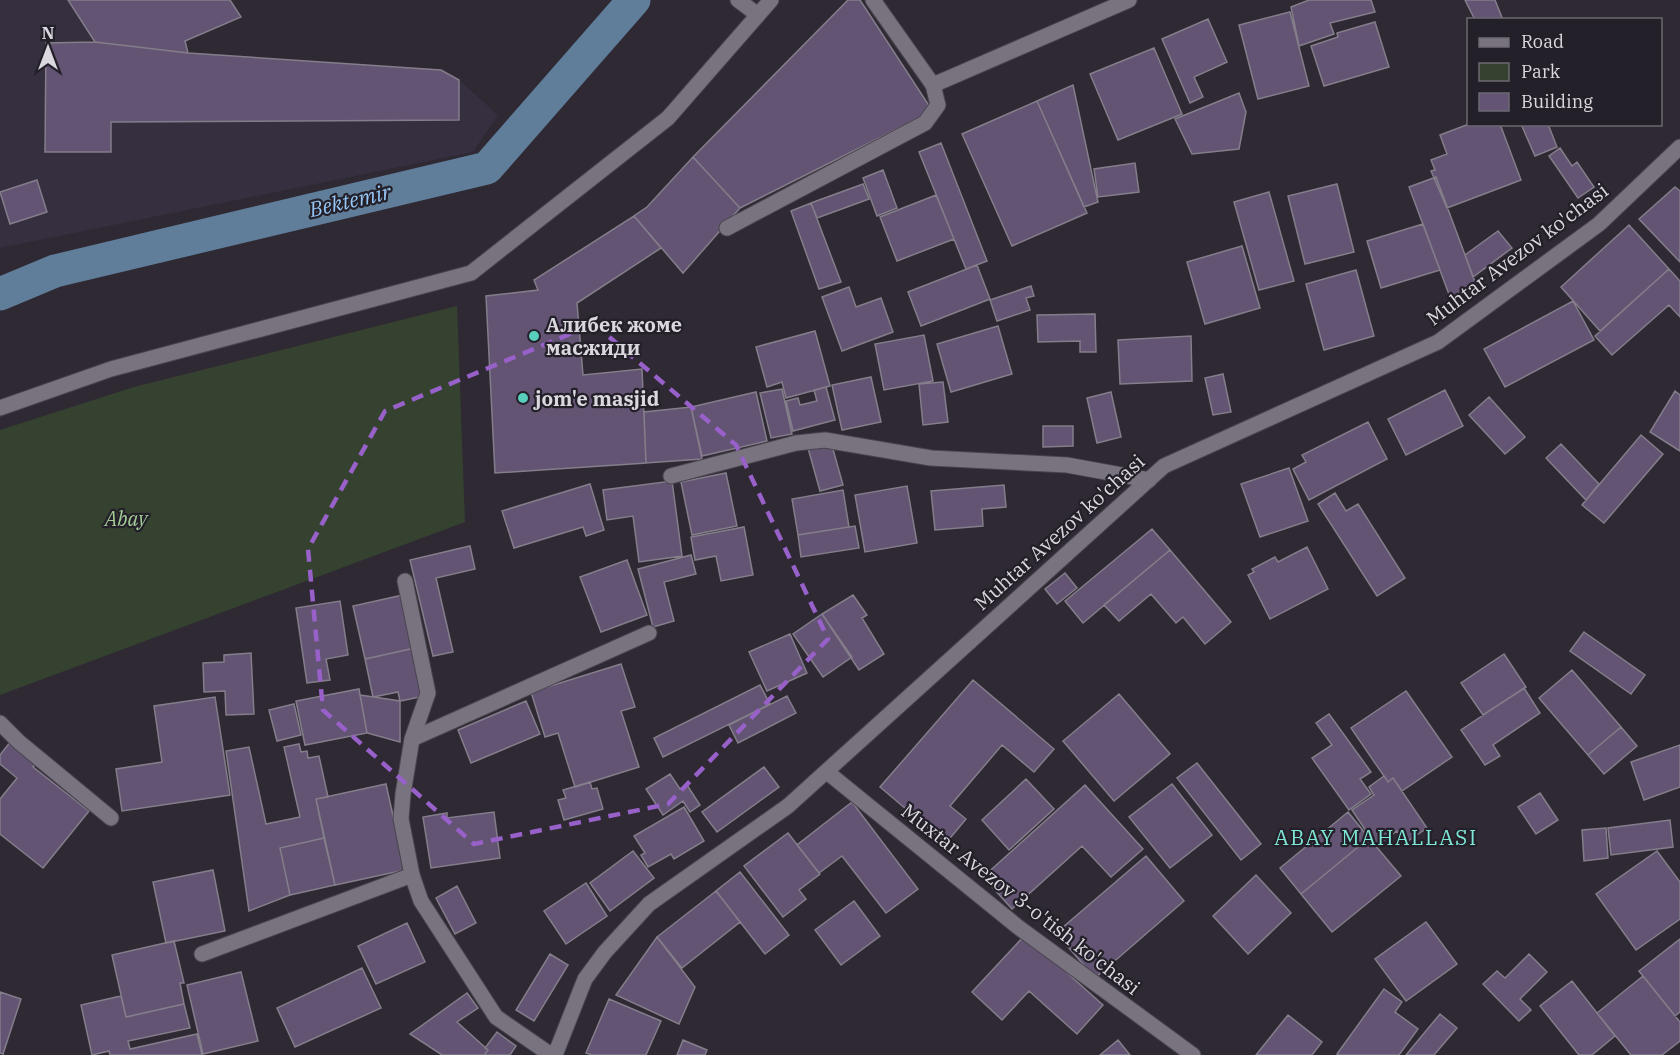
<svg xmlns="http://www.w3.org/2000/svg" width="1680" height="1055" font-family="'IBM Plex Serif',serif">
<style>
.built{fill:#362f3f}
.green{fill:#354230}
.lines{fill:none;stroke-linecap:round;stroke-linejoin:round}
.canal{stroke:#607d99;stroke-width:33}
.building{fill:#635474;stroke:#837e8a;stroke-width:1.5}
.service-casing{stroke:#49454e;stroke-width:17}
.minor-casing{stroke:#49454e;stroke-width:17}
.service{stroke:#78737f;stroke-width:15}
.minor{stroke:#78737f;stroke-width:15}
.marked{fill:none;stroke:#9860c9;stroke-width:4.5;stroke-dasharray:12 8;stroke-linejoin:round}
.poi-dot{fill:#5acebd;stroke:#242029;stroke-width:2}
.labels{text-anchor:middle;dominant-baseline:central;stroke-width:4.5;stroke-linejoin:round;paint-order:stroke}
.street-label{font-size:20px;fill:#dbd8df;stroke:#242029}
.poi-label{font-size:20px;font-weight:bold;fill:#dbd8df;stroke:#242029;text-anchor:start}
.park-label{font-size:20px;font-style:italic;fill:#a4cc97;stroke:#242029}
.water-label{font-size:21px;font-style:italic;fill:#97c7f7;stroke:#242029}
.neighbourhood-label{font-size:21px;letter-spacing:1.5px;fill:#7ee6d6;stroke:#242029}
</style>
<rect width="100%" height="100%" fill="#2e2933"/>
<!-- built -->
<path class="built" d="M0,0H230L241,17L185,41L188,53L441,70L459,80L498,115L473,152L0,248Z"/>
<!-- green -->
<path class="green" d="M457,306L465,522L0,695V430L134,387Z"/>
<g class="lines">
<!-- canal -->
<path class="canal" d="M0,294L55,271L487,168L634,0"/>
</g>
<!-- building -->
<path class="building" d="M68,0H230L241,17L185,41L188,53L95,42Z
M848,0H860L928,104L929,113L740,208L693,157Z
M1309,0H1371L1375,12L1330,23L1334,34L1299,46L1291,7Z
M1465,0H1495L1503,20H1475Z
M1290,12L1309,86L1258,99L1239,25Z
M1208,19L1227,62L1194,77L1203,97L1190,103L1162,39Z
M1375,22L1389,67L1324,86L1311,46L1338,37L1337,33Z
M95,42L188,53L441,70L459,80V120L111,122V152H45L46,43Z
M1154,48L1182,114L1118,140L1090,74Z
M1073,85L1098,202L1084,207L1037,101Z
M1239,93L1246,112L1239,149L1192,154L1175,119Z
M1037,101L1087,213L1012,246L962,134Z
M1469,124H1500L1521,180L1447,208L1431,171L1435,170L1431,160L1447,154L1440,135Z
M1521,124H1548L1557,147L1535,156Z
M941,143L987,261L966,269L919,152Z
M1560,148L1572,166L1577,162L1594,187L1578,198L1549,156Z
M693,157L740,208L683,273L634,216L647,207Z
M1135,163L1139,192L1098,197L1094,169Z
M883,170L897,208L877,216L863,178Z
M1436,177L1477,287L1450,297L1409,187Z
M37,180L47,212L10,224L0,192Z
M863,184L869,199L817,218L811,203Z
M1337,184L1354,252L1305,264L1288,196Z
M1675,187L1680,191V262L1639,219Z
M1269,192L1294,281L1259,290L1234,202Z
M936,195L954,239L897,261L880,217Z
M811,203L841,282L819,289L791,211Z
M634,216L661,248L577,303L583,375L642,369L646,463L495,473L486,296L538,290L534,280Z
M1423,224L1440,270L1381,288L1367,241Z
M1629,225L1669,269L1600,331L1561,287Z
M1498,231L1512,248L1473,277L1465,255Z
M1242,246L1260,308L1205,324L1187,262Z
M977,265L990,299L921,326L908,292Z
M1669,269L1680,281V317L1669,305L1612,355L1595,336Z
M1356,270L1374,336L1324,350L1306,284Z
M1031,286L1034,296L1026,298L1030,310L997,321L990,300Z
M849,287L856,307L881,298L893,332L842,351L822,297Z
M1573,301L1594,340L1505,387L1484,349Z
M1095,314L1096,352H1080V341L1038,342L1037,315Z
M998,326L1012,374L951,392L937,344Z
M815,331L830,386L786,398L782,382L767,387L756,347Z
M924,335L933,381L884,390L875,344Z
M1191,336L1192,381L1120,384L1118,340Z
M1223,374L1231,412L1213,415L1205,378Z
M871,377L881,422L842,430L832,385Z
M943,382L948,422L923,425L919,384Z
M826,387L835,420L793,431L786,401L798,398L800,405L817,401L814,390Z
M782,389L792,434L771,438L760,393Z
M1445,390L1463,426L1406,455L1388,419Z
M1675,391L1680,395V451L1650,432Z
M756,392L767,441L702,456L691,407Z
M1111,392L1121,437L1097,443L1087,398Z
M1489,397L1525,437L1505,454L1469,415Z
M691,407L702,459L646,463L644,412Z
M1368,422L1387,459L1309,500L1293,469L1306,462L1302,455Z
M1043,426H1073V446L1043,447Z
M1641,435L1663,454L1604,523L1582,505Z
M831,442L843,485L820,491L808,448Z
M1561,444L1599,484L1586,500L1546,458Z
M1289,468L1308,521L1260,537L1241,484Z
M726,473L737,526L692,535L681,482Z
M672,481L682,556L639,562L633,516L607,520L603,490Z
M590,484L604,530L586,536L583,527L514,548L502,511Z
M1004,485L1006,507L982,509L983,526L935,530L931,491Z
M907,486L917,543L865,552L855,495Z
M843,490L849,527L798,535L792,499Z
M1335,493L1346,511L1358,504L1405,578L1377,596L1318,504Z
M855,526L859,548L801,557L798,535Z
M744,527L753,575L721,581L716,556L695,560L691,537Z
M1152,529L1170,550L1083,623L1065,601Z
M470,546L475,569L436,578L453,652L433,656L410,560Z
M1307,547L1328,589L1270,619L1248,575L1254,572L1252,569L1275,557L1278,562Z
M1170,550L1231,622L1205,644L1183,617L1176,623L1151,594L1119,621L1104,605Z
M691,555L696,574L664,582L674,621L653,627L638,569Z
M627,560L647,615L601,632L580,577Z
M1065,573L1077,588L1057,604L1045,589Z
M403,595L415,648L365,659L353,606Z
M853,595L867,615L862,618L884,654L859,670L822,614Z
M340,601L348,655L326,659L330,680L307,683L296,608Z
M822,614L852,657L823,677L793,634Z
M1584,632L1645,675L1631,694L1570,651Z
M790,634L807,673L767,691L749,652Z
M415,648L425,696L400,701L398,692L373,697L365,659Z
M251,653L254,714L226,715L225,691L204,692L203,663L224,662V655Z
M1504,654L1526,687L1483,715L1461,683Z
M621,664L635,707L621,711L639,767L575,787L558,733L545,737L531,692Z
M1572,670L1621,727L1588,755L1539,698Z
M973,680L1054,749L1034,772L1002,745L950,806L966,819L946,843L880,787Z
M760,685L770,704L663,757L654,738Z
M1524,688L1540,713L1493,745L1500,756L1485,765L1461,730Z
M359,689L367,733L305,745L296,701Z
M1406,691L1452,757L1402,791L1393,778L1388,782L1351,728Z
M1119,694L1170,754L1114,801L1063,741Z
M360,695L400,701V742L367,733Z
M787,696L796,713L738,743L729,725Z
M215,697L230,795L122,811L116,769L162,762L154,706Z
M526,701L540,734L471,763L458,730Z
M294,704L301,735L277,741L269,710Z
M1329,714L1371,772L1360,779L1371,794L1349,810L1312,758L1332,745L1316,723Z
M1621,727L1637,746L1604,774L1588,755Z
M11,741L38,762L33,767L89,811L43,868L0,834V799L17,778L0,764V755Z
M299,744L301,752L307,751L308,758L319,756L328,797L316,799L324,838L280,848L290,895L249,911L226,751L249,747L266,824L300,817L284,747Z
M1680,745V787L1644,800L1631,762Z
M1197,763L1261,844L1241,860L1177,778Z
M764,767L779,787L717,832L702,812Z
M670,774L680,789L687,785L700,805L690,812L683,801L663,815L646,789Z
M1384,776L1388,782L1393,778L1427,828L1405,843L1397,831L1376,846L1352,810L1374,795L1369,787Z
M1026,779L1054,809L1009,850L982,820Z
M590,782L592,789L597,788L603,809L564,820L558,800L566,798L563,790Z
M386,784L405,870L335,885L316,799Z
M1172,784L1212,835L1170,868L1129,817Z
M1085,785L1143,849L1111,877L1082,846L1012,909L983,877Z
M1540,793L1558,820L1536,834L1518,807Z
M852,802L918,889L886,913L842,856L819,873L797,845Z
M684,807L704,841L674,859L671,854L648,867L641,855L645,853L634,836Z
M494,812L500,858L431,868L423,817L447,813V818Z
M1348,812L1369,838L1301,894L1280,868Z
M1670,820L1673,847L1611,855L1608,828Z
M1606,828L1608,858L1584,861L1582,830Z
M788,833L820,874L799,890L806,899L783,917L744,866Z
M324,838L335,885L290,895L280,848Z
M1369,838L1401,876L1332,932L1301,894Z
M633,851L654,878L610,911L590,883Z
M1657,851L1680,882V919L1636,950L1596,894Z
M1146,856L1184,901L1095,978L1056,933Z
M213,870L225,931L166,943L153,882Z
M740,872L789,935L765,954L716,891Z
M1256,875L1291,913L1248,954L1213,916Z
M586,883L607,916L566,944L544,911Z
M457,886L476,923L455,934L436,898Z
M716,891L740,922L682,968L657,937Z
M854,901L880,936L841,965L815,930Z
M1426,922L1457,964L1406,1001L1375,959Z
M407,923L425,962L376,984L358,946Z
M1025,935L1103,1005L1077,1034L1029,991L1002,1020L972,992Z
M657,937L695,987L679,1024L616,995Z
M1680,939V1012L1675,1016L1639,971Z
M174,941L184,983H180L184,1004L126,1017L112,955Z
M550,954L568,965L534,1021L516,1010Z
M1529,954L1547,972L1520,999L1531,1010L1519,1021L1483,984L1497,971L1505,978Z
M362,968L381,1008L295,1047L277,1008Z
M241,972L258,1041L203,1054L187,985Z
M1643,976L1680,1022V1041L1662,1055H1631L1597,1013Z
M1572,981L1615,1036L1592,1055H1579L1540,1006Z
M1384,989L1402,1002L1395,1012L1418,1029L1399,1055H1339L1337,1054Z
M0,992L21,999L3,1054L0,1053Z
M467,993L478,1008L457,1022L488,1050L484,1055H442L410,1034Z
M121,996L126,1017L184,1004L190,1028L128,1041L130,1049L197,1034L202,1055H110L109,1051L92,1055L81,1005Z
M609,999L661,1021L646,1055H592L586,1053Z
M1440,1014L1457,1028L1434,1055H1406Z
M1288,1015L1322,1042L1312,1055H1256Z
M497,1032L516,1046L510,1055H484L488,1050L485,1048Z
M683,1040L707,1050L705,1055H677Z
M1118,1040L1130,1055H1100Z"/>
<g class="lines">
<!-- service casing -->
<g class="service-casing">
<path id="service" d="M738,0L758,15
M933,85L1129,0
M727,228L925,123L938,105L933,85L873,0
M0,723L19,742L111,818
M202,954L412,875"/>
</g>
<!-- minor casing -->
<g class="minor-casing">
<path id="minor" d="M0,408L111,369L471,273L668,118L771,0
M671,476L796,443L825,440L931,458L1067,465L1149,480
M405,581L428,693L412,739L403,794L401,819L412,875L421,901L496,1017L551,1055
M412,739L649,633
M827,772L1018,927L1193,1055
M555,1055L585,979L605,952L649,904L788,806L1164,466L1438,342L1599,224L1680,147"/>
</g>
<!-- service -->
<use href="#service" class="service"/>
<!-- minor -->
<use href="#minor" class="minor"/>
</g>
<!-- marked area -->
<path class="marked" d="M594,324L736,445L828,639L668,804L474,844L323,710L308,549L385,411Z"/>
<!-- markers -->
<g class="poi-dot">
<circle cx="534" cy="336" r="6"/>
<circle cx="523" cy="398" r="6"/>
</g>
<g class="labels">
<!-- street labels -->
<g class="street-label">
<text transform="translate(1517 254) rotate(-37)">Muhtar Avezov ko'chasi</text>
<text transform="translate(1059 532) rotate(-42)">Muhtar Avezov ko'chasi</text>
<text transform="translate(1021 899) rotate(38)">Muxtar Avezov 3-o'tish ko'chasi</text>
</g>
<!-- poi labels -->
<g class="poi-label">
<text x="546" y="324">Алибек жоме<tspan x="546" dy="23">масжиди</tspan></text>
<text x="535" y="398">jom'e masjid</text>
</g>
<!-- park labels -->
<g class="park-label">
<text x="126" y="518">Abay</text>
</g>
<!-- water labels -->
<g class="water-label">
<text transform="translate(350 200) rotate(-13)">Bektemir</text>
</g>
<!-- neighbourhood labels -->
<g class="neighbourhood-label">
<text x="1376" y="837">ABAY MAHALLASI</text>
</g>
</g>
<!-- legend -->
<rect x="1467" y="18" width="195" height="108" fill="#242029" stroke="#6d6a72" stroke-width="1.5"/>
<rect x="1479" y="38" width="30" height="9" fill="#78737f" stroke="#6d6a72" stroke-width="1.5"/>
<text x="1521" y="48" font-size="18" fill="#dbd8df">Road</text>
<rect x="1479" y="63" width="30" height="18" fill="#354230" stroke="#6d6a72" stroke-width="1.5"/>
<text x="1521" y="78" font-size="18" fill="#dbd8df">Park</text>
<rect x="1479" y="93" width="30" height="18" fill="#635474" stroke="#6d6a72" stroke-width="1.5"/>
<text x="1521" y="108" font-size="18" fill="#dbd8df">Building</text>
<!-- north arrow -->
<g transform="translate(48 48)" stroke="#242029" stroke-width="4.5" paint-order="stroke">
<path d="M0-4.5L10 22L0 15L-10 22Z" fill="#dbd8df"/>
<text y="-9" font-size="16" font-weight="bold" text-anchor="middle" fill="#dbd8df">N</text>
</g>
</svg>
